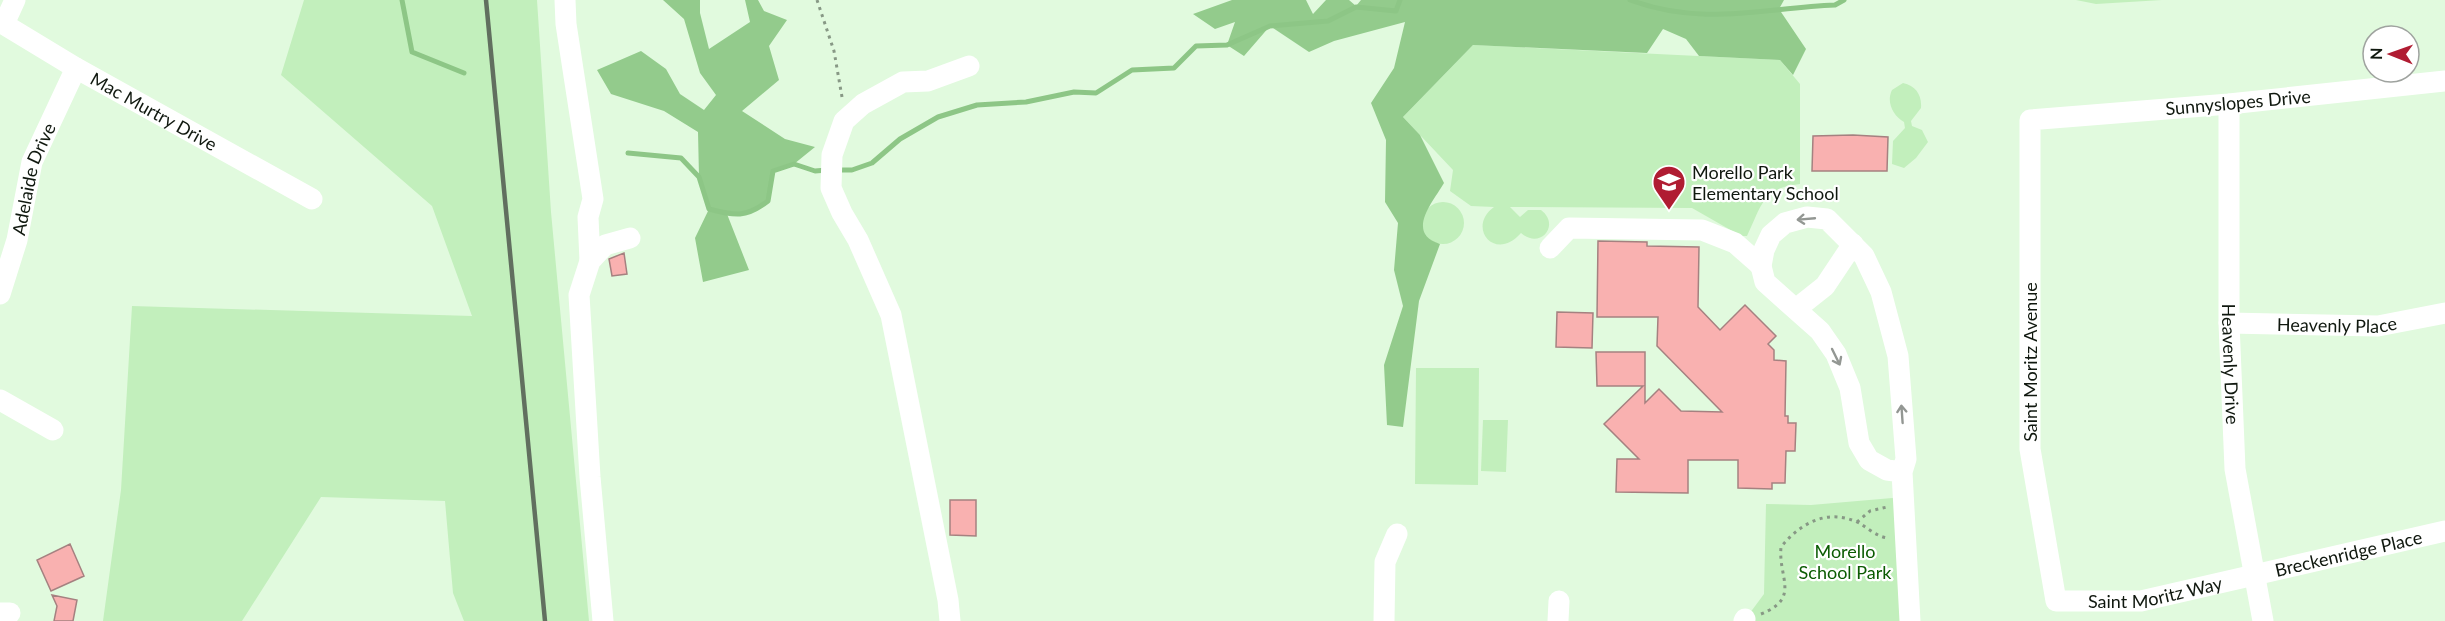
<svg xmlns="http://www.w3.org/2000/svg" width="2445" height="621" font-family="Lato,sans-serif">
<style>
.green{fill:#c2efbc}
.forest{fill:#93cb8c}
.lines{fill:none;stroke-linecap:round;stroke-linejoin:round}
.stream{stroke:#8dc686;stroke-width:5}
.building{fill:#f9b1b0;stroke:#a58180;stroke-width:1.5}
.path{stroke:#879885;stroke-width:3;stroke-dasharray:3 4.5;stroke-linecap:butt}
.minor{stroke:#fff;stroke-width:21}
.rail{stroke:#616f5f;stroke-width:4.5}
.oneway{stroke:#939793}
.labels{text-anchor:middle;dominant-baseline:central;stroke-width:4.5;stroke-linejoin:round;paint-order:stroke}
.street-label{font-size:18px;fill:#10180f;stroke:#fff}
.poi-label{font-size:18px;fill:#10180f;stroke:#fff;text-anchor:start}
.park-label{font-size:18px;fill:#0b5b02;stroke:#fff}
</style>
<rect width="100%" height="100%" fill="#e1fade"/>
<!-- green -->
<path class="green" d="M304,0H537L551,212L589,621H464L453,593L445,501L321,497L242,621H103L121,490L132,306L472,316L432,206L281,75Z
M2076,0H2162L2096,4Z
M1473,45L1780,60L1800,84V184C1762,188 1762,205 1747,236H1741L1692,208L1510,207L1520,217L1528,210H1541C1561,225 1540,250 1521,233C1495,263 1466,227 1494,207L1471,206L1450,191L1453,170L1403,117Z
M1903,83C1916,86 1922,95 1921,108L1911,121L1912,126L1922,130L1928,142L1916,158L1904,168L1892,164L1893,141L1905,128L1904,122C1893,116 1886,102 1892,90Z
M1422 223a21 21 0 1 1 42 0a21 21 0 1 1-42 0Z
M1416,368H1479L1478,485L1415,484Z
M1483,420H1508L1506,472L1481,471Z
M1904,497L1910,621H1744L1764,594L1766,504L1811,505Z"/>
<!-- forest -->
<path class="forest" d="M663,0H700V13L709,49L750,22L745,0H758L764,11L787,20L769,46L779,80L742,111L785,139L815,147L794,164L773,171L768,201L750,214H727L749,270L703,282L695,238L709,209L699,177L698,132L664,111L611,94L597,70L641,51L666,69L680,94L704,110L716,95L700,73L684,19Z
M1232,0H1306L1313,14L1326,0H1349L1356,6L1361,0H1784L1779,9L1806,49L1793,75L1780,60L1699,56L1686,39L1663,29L1647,53L1473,45L1403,117L1420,135L1444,183C1433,202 1405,233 1440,244L1419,301L1403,427L1387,425L1384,365L1403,306L1394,270L1398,223L1385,202L1386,140L1371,103L1394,68L1405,22L1334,41L1309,52L1270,26L1244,56L1227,45L1235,22L1215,29L1193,14Z"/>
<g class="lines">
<!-- stream -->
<path class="stream" d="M402,0L412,52L464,73
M1630,0C1703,27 1762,8 1835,5L1844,0
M628,153L681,158L699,177L709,209C735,216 746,218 768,201L773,171L794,164L815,171L827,170
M837,170H852L872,163L900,139L938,117L977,105L1026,102L1074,92L1096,93L1132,70L1174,68L1196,46L1227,45L1270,26L1328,21L1356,7L1396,11L1400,0"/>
</g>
<!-- building -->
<path class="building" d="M1853,135L1888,137L1887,171H1812L1813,136Z
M1598,241L1647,242V246L1699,247L1698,307L1720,330L1745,305L1776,336L1768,344L1774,350V360L1786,361L1785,416H1788V423H1796L1795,451H1786L1785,483H1772V489L1738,488V460H1688V493L1616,492L1617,459H1639L1604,424L1643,386H1597L1596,352H1645V403L1659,389L1681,411L1722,412L1657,346L1658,317H1597Z
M624,253L627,274L612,276L609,259Z
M1557,312L1593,313L1592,348L1556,347Z
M950,500H976V536L950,535Z
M70,544L84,576L51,591L37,560Z
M52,595L77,600L73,621H54L57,606Z"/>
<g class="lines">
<!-- path -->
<path class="path" d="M817,0L834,51L842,97
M1857,522L1870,511L1887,507
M1761,614C1801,598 1778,578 1781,547C1801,522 1829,508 1859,523C1868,528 1877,537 1888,538"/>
<!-- minor -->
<g class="minor">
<path d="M565,0L566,24L593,199L588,217L590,261"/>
<path id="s1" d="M0,22L76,68L312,199"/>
<path d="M4,24L15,0"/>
<path id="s2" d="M2445,81L2229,104L2030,120V449L2056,601H2141L2445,531"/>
<path id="s3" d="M2229,104V323L2235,469L2263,621"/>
<path d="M1550,248L1569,228L1702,230L1735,243L1761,266"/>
<path id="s4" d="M0,294L17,240L32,162L76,68"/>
<path d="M1796,309L1825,286L1853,244"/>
<path id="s5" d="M2229,323L2378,326L2445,313"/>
<path d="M0,400L53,430"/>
<path d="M1902,472L1887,470L1869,460L1859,443L1850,388L1836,354L1820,331L1765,282L1761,266L1764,250L1771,235L1785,223L1807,217L1827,219L1864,256L1881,292L1898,356L1906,459L1902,472L1910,621"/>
<path d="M0,613H10"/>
<path d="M603,621L590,477L579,295L590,261L605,245L630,238"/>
<path d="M950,621L948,600L891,315L858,240L842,213L831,188L832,155L844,121L863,104L903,82L928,81L969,66"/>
<path d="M1384,621L1385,562L1397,534"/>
<path d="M1558,621L1559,601"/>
<path d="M1744,621L1745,619"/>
</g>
<!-- rail -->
<path class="rail" d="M486,0L545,621"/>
</g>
<!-- one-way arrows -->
<defs><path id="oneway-shaft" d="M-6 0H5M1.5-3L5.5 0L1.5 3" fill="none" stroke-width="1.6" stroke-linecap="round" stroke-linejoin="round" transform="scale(1.5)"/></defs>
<g class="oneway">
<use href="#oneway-shaft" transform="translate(1806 219) rotate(175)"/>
<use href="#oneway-shaft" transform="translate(1836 357) rotate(64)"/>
<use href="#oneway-shaft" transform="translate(1902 414) rotate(-94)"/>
</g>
<!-- icons -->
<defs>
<g id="school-pin" transform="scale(1.725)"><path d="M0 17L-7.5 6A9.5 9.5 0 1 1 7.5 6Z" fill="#b01c32" stroke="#fff"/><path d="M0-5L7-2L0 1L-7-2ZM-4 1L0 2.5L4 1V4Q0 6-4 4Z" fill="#fff"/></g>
</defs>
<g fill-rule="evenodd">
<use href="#school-pin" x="1669" y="182"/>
</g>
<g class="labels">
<!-- street labels -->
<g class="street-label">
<text transform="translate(2238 102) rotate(-5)">Sunnyslopes Drive</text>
<text stroke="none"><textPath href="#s1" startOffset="178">Mac Murtry Drive</textPath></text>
<text stroke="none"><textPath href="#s4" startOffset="120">Adelaide Drive</textPath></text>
<text stroke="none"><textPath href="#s5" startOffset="108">Heavenly Place</textPath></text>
<text transform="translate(2030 362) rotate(-90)">Saint Moritz Avenue</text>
<text stroke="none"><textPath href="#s3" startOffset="260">Heavenly Drive</textPath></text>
<text stroke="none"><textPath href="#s2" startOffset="1198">Breckenridge Place</textPath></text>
<text stroke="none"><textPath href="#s2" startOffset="1000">Saint Moritz Way</textPath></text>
</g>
<!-- poi labels -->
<g class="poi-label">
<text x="1692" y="172">Morello Park<tspan x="1692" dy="21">Elementary School</tspan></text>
</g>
<!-- park labels -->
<g class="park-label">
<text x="1845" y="551">Morello<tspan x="1845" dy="21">School Park</tspan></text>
</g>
</g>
<!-- north arrow -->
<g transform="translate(2391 54) rotate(271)"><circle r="28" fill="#ffffff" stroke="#9fa39f" stroke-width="1.5"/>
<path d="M0-4.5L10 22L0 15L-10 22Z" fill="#b01c32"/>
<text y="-9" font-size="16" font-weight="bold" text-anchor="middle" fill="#10180f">N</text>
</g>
</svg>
